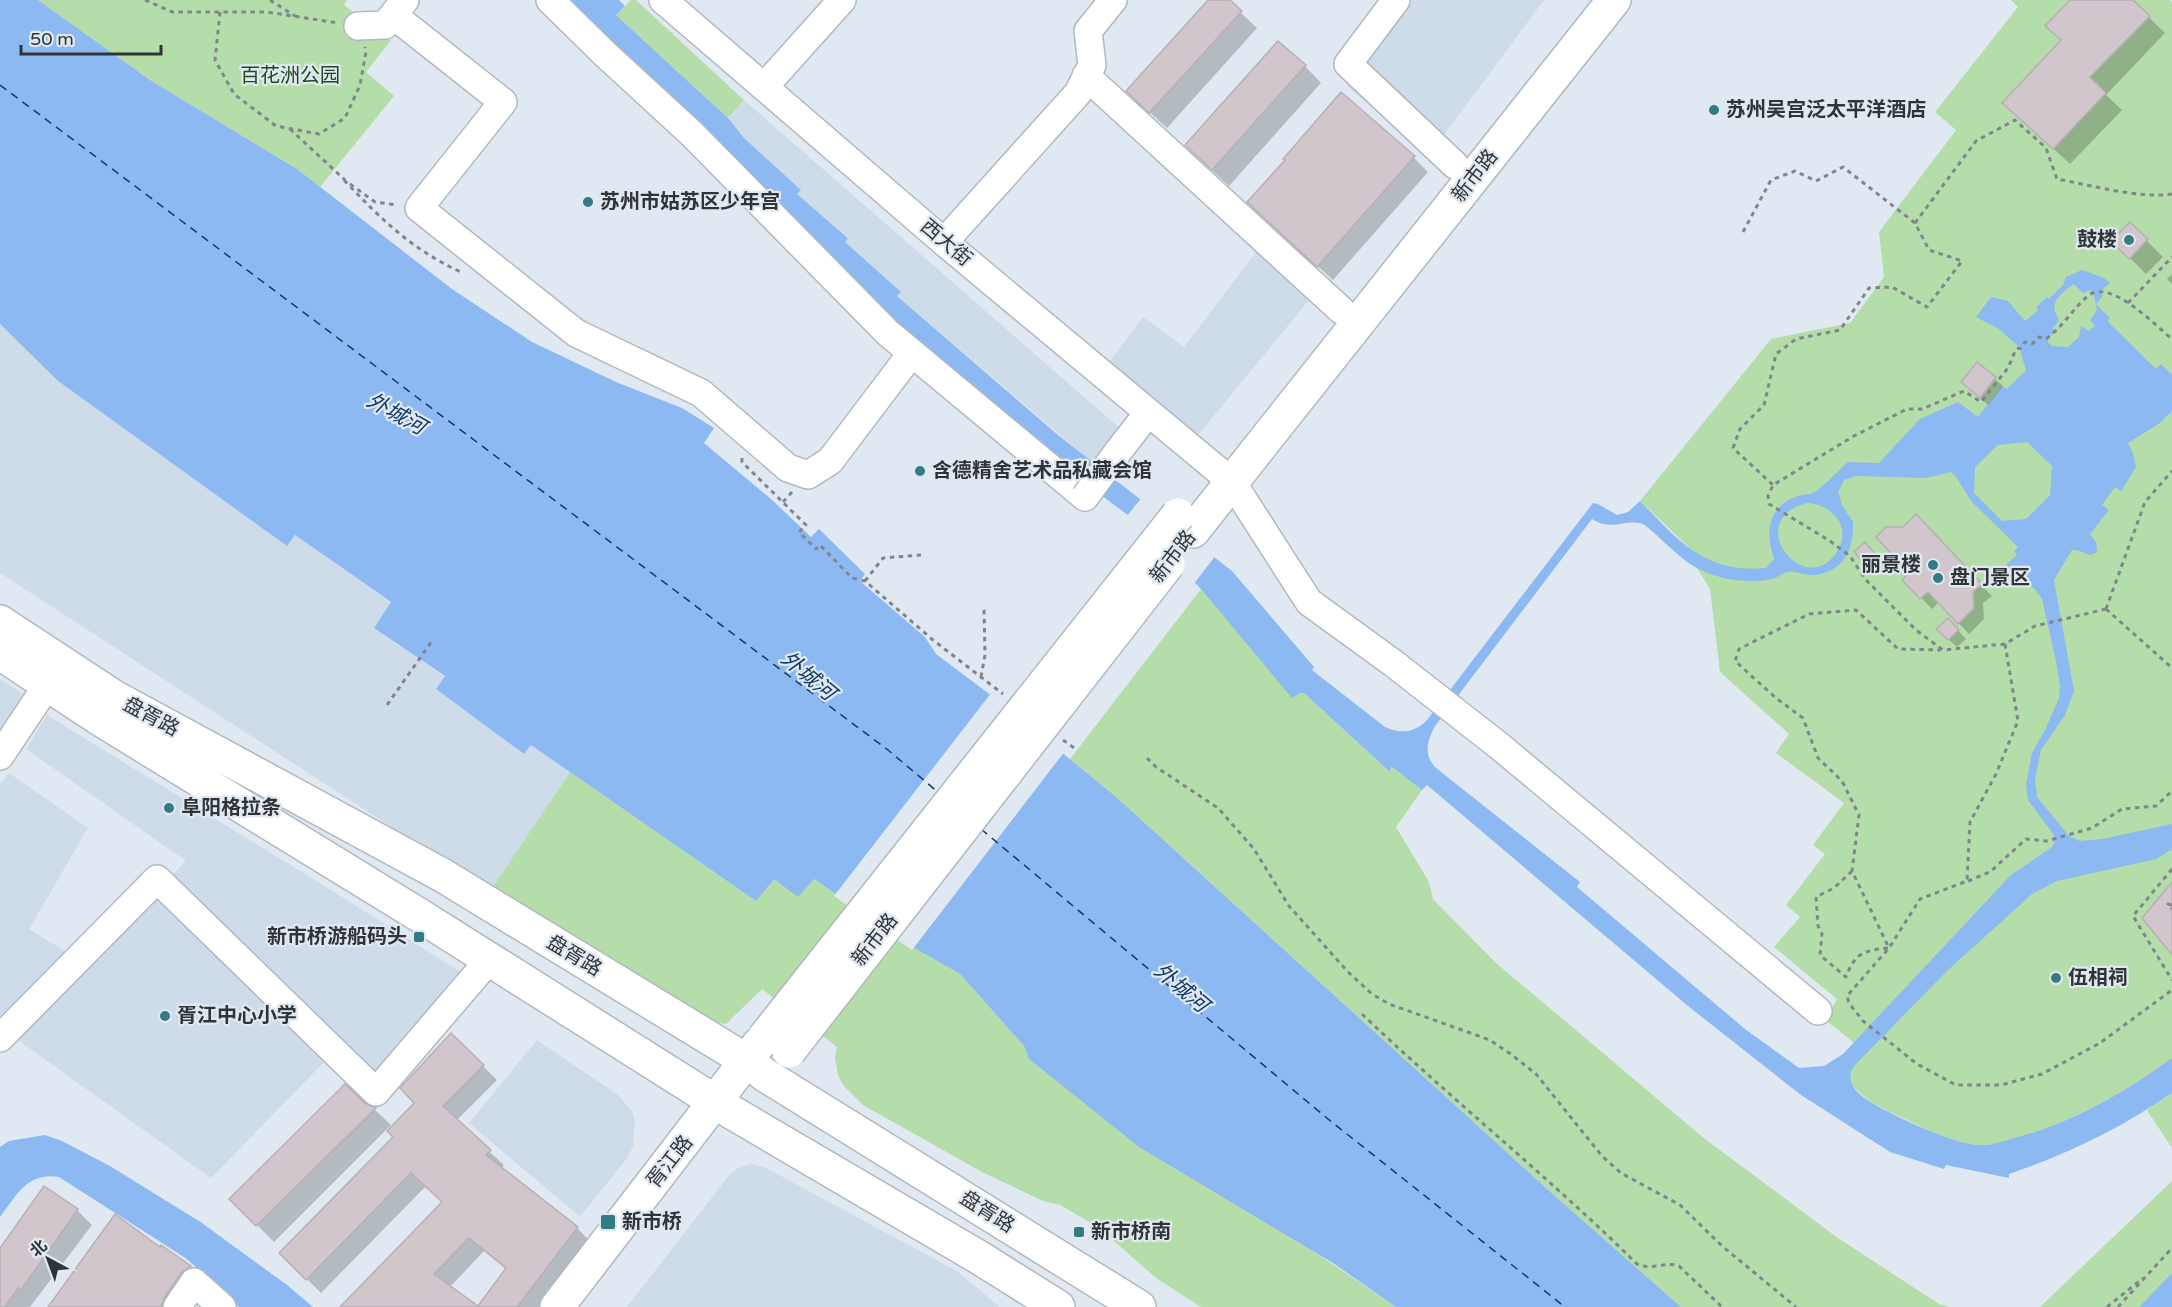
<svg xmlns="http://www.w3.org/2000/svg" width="2172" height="1307" font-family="'Varela Round','Noto Sans SC',sans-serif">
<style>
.built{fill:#cedcea}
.green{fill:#b4dda9}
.water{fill:#8db9f3;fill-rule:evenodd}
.pier{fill:#e0e9f1}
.shadow{fill:#0003}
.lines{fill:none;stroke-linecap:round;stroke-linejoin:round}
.ferry{stroke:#143966;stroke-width:1.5;stroke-dasharray:8 6;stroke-linecap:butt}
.building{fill:#d0c6cc;stroke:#b9afb5;stroke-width:1.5;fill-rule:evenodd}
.minor-casing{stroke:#b0b8c0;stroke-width:30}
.major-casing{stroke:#b0b8c0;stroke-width:36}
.path{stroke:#80868b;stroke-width:3;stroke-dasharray:4.5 4.5;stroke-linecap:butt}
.minor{stroke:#fff;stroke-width:27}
.major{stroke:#fff;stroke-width:33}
.minor-bridge-casing{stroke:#b0b8c0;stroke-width:30;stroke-linecap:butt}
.major-bridge-casing{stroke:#b0b8c0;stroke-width:36;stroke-linecap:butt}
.minor-bridge{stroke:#fff;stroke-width:27}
.major-bridge{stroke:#fff;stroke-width:33}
.poi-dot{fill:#347c84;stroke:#e0e9f1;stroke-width:2}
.labels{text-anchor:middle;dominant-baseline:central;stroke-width:4.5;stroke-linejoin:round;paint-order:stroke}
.park-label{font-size:20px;fill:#224917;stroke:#e0e9f1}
.poi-label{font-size:20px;font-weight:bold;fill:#313437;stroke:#e0e9f1;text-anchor:start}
.street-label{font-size:20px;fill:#313437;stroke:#e0e9f1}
.water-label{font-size:21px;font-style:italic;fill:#143966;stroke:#e0e9f1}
</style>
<rect width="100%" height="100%" fill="#e0e9f1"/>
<!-- built -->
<path class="built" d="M1412,0H1544L1429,155L1347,86Z
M744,100L1124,432L1099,468L897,296L900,292L844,242L848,237L797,194L800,189L744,138L728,118Z
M1268,236L1324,282L1198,435L1110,361L1143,317L1184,347Z
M0,324L58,381L286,545L295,535L391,603L374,628L445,677L437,689L524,754L531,744L570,772L490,891L0,573Z
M0,679L27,696L0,734Z
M47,715L339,895L484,987L380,1097L331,1055L211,1178L15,1038L0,1053V784L9,773L88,828L29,929L86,964L186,861L26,749Z
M537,1040L618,1095L632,1111L635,1122L633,1147L627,1158L580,1217L469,1123Z
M750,1164L766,1168L957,1271L1000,1307H627L730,1174L736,1169Z"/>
<!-- green -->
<path class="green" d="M38,0H347L344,5L391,40L366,72L394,96L320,187L297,169L150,80Z
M631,0H636L744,100L728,118L616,15Z
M2011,0H2170L2172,2V1058C2123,1093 2072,1123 2014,1139C2002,1142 1990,1146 1978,1145C1953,1145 1931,1131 1909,1121C1885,1109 1866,1103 1849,1081L1854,1043L1826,1020L1837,999L1774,947L1800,917L1786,905L1825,854L1813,845L1844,803L1776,753L1789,734L1720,672L1710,589L1697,568L1696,554L1640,501L1771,339L1850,323L1884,277L1879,232L1956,130L1935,112L2018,7Z
M1201,589L1292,697L1300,693L1305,694L1389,771L1392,767L1422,790L1396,827L1429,882L1433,899L1495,962L1705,1139L1838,1238L1939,1304L1949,1307H1681L1556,1197L1114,795L1070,759Z
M570,772L756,901L774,878L814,879L911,946L960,974L1024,1046L1029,1059L1396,1307H1201L1156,1278L1098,1227L1060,1205L1043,1201L982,1172L863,1105L843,1085L838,1075L835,1057L837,1047L762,989L726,1024L705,1021L490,891Z
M2172,1093V1148L2147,1110Z
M2172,1181V1273L2139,1307H2040Z"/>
<!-- water -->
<path class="water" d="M0,0H38L150,80L297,169L452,289L532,342L616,382L682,408L714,428L704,443L771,499L811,537L819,529L865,574L860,581L925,637L936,654L996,699L1114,795L1556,1197L1681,1307H1396L1333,1263L1139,1147L1029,1059L1024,1046L960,974L911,946L814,879L798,897L774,879L756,901L531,745L524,754L436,689L445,676L374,628L391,602L295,535L287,546L58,381L0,324Z
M557,0H619L625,6L616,15L728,118L744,138L801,190L797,194L848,238L845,242L901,292L897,296L1058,435L1232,571L1314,667L1312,670L1385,727C1400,734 1415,733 1427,720L1593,503L1598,504L1617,515L1628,512L1640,501C1678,540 1705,574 1766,568L1774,559C1765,533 1767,506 1798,496C1804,494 1811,495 1816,491C1827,483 1837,472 1848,462L1879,463L1920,419L1958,402L1978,417L2002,386L2007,389L2026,370L2019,347L1999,329L1976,317L1991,297L2008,301L2025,321L2038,310L2036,307L2047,297L2049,299L2063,285L2066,277L2082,270L2104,278L2110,283L2100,292L2103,296L2096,304L2110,318L2108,322L2156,369L2161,364L2172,375V411L2160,423L2128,443L2133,453L2136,467L2121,491L2115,487L2102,505L2109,510L2090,534L2096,542L2097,552L2090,555L2077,550H2072L2054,580L2074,691L2065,715L2041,750L2035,780L2037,797L2069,836L2080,841L2102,839L2172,824V849L2156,859L2057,881L2032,894L1947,971L1854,1066C1845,1079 1854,1091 1866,1099C1887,1113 1954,1145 1979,1145C1991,1146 2003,1141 2014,1138C2073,1123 2123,1093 2172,1058V1093C2121,1128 2068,1154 2009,1174V1178L1946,1165L1944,1169L1890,1152L1801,1095L1688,1006L1427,785L1422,790L1392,767L1389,771L1305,694L1300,693L1292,698L1201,589L1133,519L1045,453L939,363ZM2074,284L2083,293L2090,290L2093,292L2097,310L2090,320L2095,326L2089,331L2081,326L2079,337L2068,347L2052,346L2048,342V339L2055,331L2053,328L2059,321C2058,318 2057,315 2055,312C2051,299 2066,290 2074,284ZM2027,442L2052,466L2050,495L2026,519L2002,521L1974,493L1975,467L1998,445ZM1950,472L1954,474L1972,502L2018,547L2014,551L2017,555L2006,565L2020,579L2035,589L2042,599L2056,661L2060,686L2059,698L2046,728L2032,753L2026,784L2028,800L2054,835L2055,841L2052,847L2011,875L1843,1054L1824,1066L1799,1068L1745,1029L1577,887L1580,882L1436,768C1423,754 1427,742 1435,726L1592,519C1612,532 1624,518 1643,524C1665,540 1681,563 1708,573C1725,580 1753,584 1771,579C1777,578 1782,573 1788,572C1796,571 1806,576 1815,575C1844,572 1854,548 1853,522L1842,505L1838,492L1844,480L1856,476L1926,478ZM1807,503C1831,504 1852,526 1838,550C1808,603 1739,521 1807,503Z
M45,1135L62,1141L110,1166L202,1223L287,1285L313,1307H239L187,1259L59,1177C27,1172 17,1195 0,1217V1147L9,1141Z
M2172,1273V1307H2139Z"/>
<!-- pier -->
<path class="pier" d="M1143,496L1216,555L1193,585L1126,517Z
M992,692L1065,751L912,950L834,896Z"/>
<!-- shadow -->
<path class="shadow" d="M1210,0H1227L1257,28L1167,128L1145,108Z
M2072,0H2131L2165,33L2106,95L2122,110L2070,164L2021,119L2063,41Z
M1305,66L1321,83L1229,186L1203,162Z
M1414,158L1428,172L1333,280L1263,217Z
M2130,224L2163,257L2146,274L2113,241Z
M2172,274V284L2167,279Z
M1977,364L2003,386L1988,405L1963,382Z
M1926,527L1992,596L1983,603L1984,619L1969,634L1939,602L1932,609L1904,580L1911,573Z
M1873,552L1882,563L1874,571L1856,553Z
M1948,620L1966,639L1957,647L1938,629Z
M451,1035L497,1080L456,1121L504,1165L501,1168L577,1228L591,1242L542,1307H503L507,1270L484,1251L450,1287L477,1307H346L443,1202L426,1186L321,1293L281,1253L395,1137L416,1103Z
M364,1105L374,1109L391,1125L274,1242L231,1199Z
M45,1188L77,1210L92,1225L30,1307H0V1249Z
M161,1247L190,1267L204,1281L183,1307H50Z"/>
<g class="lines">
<!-- ferry -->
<path class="ferry" d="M0,85L888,750L939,793
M981,829L1328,1119L1565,1307"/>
</g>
<!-- building -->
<path class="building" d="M1208,0H1230L1242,11L1149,113L1126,91Z
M2070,0H2133L2150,16L2090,77L2106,93L2053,149L2002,103L2061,40L2045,26Z
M1278,41L1306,65L1212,170L1185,145Z
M1341,92L1415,156L1317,267L1247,202L1285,160L1283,159Z
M2130,222L2148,239L2129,259L2111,241Z
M1977,362L1996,377L1980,398L1961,382Z
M1916,514L1982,584L1973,592L1974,608L1958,624L1928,592L1920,599L1902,580L1909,573L1876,537L1886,527H1903Z
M1865,542L1875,554L1865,564L1854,552Z
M1948,618L1959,630L1948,640L1936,629Z
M2172,882V955L2142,918Z
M451,1033L484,1065L443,1106L491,1150L486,1155L578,1227L517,1307H340L442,1202L411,1173L306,1280L279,1253L393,1137L387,1131L414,1103L400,1088ZM469,1238L506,1268L478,1306L434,1274Z
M345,1084L365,1103L376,1108L256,1226L229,1199Z
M44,1186L78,1209L21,1290L18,1288L5,1307H0V1248Z
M115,1214L160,1247L161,1245L191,1266L181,1273L164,1298L161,1307H48Z"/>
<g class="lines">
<!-- minor casing -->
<g class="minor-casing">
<path id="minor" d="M550,0L605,54L692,134L888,333L1085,497
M663,0L944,242L1232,482L1309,602L1393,663L1498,745L1818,1011
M1396,0L1348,64L1455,165
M393,15L503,102L419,208L576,333L701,393L788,468L808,475L830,461L911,354
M358,26L385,25L405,0
M1086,76L1341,310
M764,87L842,0
M944,242L1078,93L1092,65L1088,31L1113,0
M1117,453L1148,413
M0,756L58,669
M0,1038L157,879L376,1092L489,960
M177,1307L194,1282L222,1307"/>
</g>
<!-- major casing -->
<g class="major-casing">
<path id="major" d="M1193,531L1614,0
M0,622L114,697L442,875L747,1061L765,1075L1139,1307
M0,653L100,719L419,915L733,1113L980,1258L1058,1307
M557,1307L759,1044"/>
</g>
<!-- path -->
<path class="path" d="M145,0L172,12H267L338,23
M270,0L295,16
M220,12L215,60L234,94L276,126L319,134L345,118L360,85L366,52L365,47
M290,129L345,180
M344,180C380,218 412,250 461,272
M350,184L375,202L397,205
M1915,223L1976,141L2015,120L2046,148L2057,179C2090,185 2140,199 2172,194
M1743,232L1771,180L1795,171L1816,181L1843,167L1915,223L1929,250L1962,261L1927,307L1892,287L1869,288L1840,330L1796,339L1776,354L1764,405L1740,429L1733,448L1773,485
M2128,303L2172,257
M742,458V462L806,525L799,532L816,549L820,545L852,578L865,581L933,640L1003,694
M783,502L792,492
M865,581L883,558L921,555
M2106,609L2035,626L2005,644L1943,650L1916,630L1865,579L1850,556L1830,541L1769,504L1768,496L1773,485L1854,436L1907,409H1922L1964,391L1981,402L2008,368L2016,349L2021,348L2025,342L2032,344L2039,337L2046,339C2063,327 2074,307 2089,295C2111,279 2155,325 2172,339
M2106,609L2145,502L2172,471
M2106,609L2172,668
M2005,644L2018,721L1996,774L1970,822L1967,881L1920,899L1889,948L1847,996L1849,1003L1863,1021L1917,1064L1956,1085H2001L2042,1074L2100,1043L2172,990
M981,677L985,655L984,608
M387,705L432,641
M1063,740L1077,750
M1147,758L1156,767L1218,808L1254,849L1289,906L1348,972L1372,994L1389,1004L1490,1040L1512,1055L1536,1074L1602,1156L1621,1173L1680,1205L1722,1246L1796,1307
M2172,869L2133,916L2172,980
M1852,871L1834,888L1816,897L1818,926L1822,934L1820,955L1846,977C1855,953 1864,950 1889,948L1852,871L1859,815L1842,781L1818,758L1803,718L1776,698L1735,661L1739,649L1809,614L1856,610L1898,649L1941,650
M1968,881L1990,872L2026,839L2047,841L2092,828L2122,809L2156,806L2172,791
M2172,905L2168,904L2172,909
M1362,1014C1452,1100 1549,1177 1637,1264C1651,1271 1666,1261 1679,1266L1722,1307
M2107,1307L2143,1278
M2118,1307L2172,1248"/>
<!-- minor -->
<use href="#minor" class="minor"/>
<!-- major -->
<use href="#major" class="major"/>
<!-- minor-bridge casing -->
<g class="minor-bridge-casing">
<path id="minor-bridge" d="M1085,497L1117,453"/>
</g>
<!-- major-bridge casing -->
<g class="major-bridge-casing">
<path id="major-bridge" d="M764,1038L1178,515
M789,1051L1168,564"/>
</g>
<!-- minor-bridge -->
<use href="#minor-bridge" class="minor-bridge"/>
<!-- major-bridge -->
<use href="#major-bridge" class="major-bridge"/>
</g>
<!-- markers -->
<g class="poi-dot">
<circle cx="1714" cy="110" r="6"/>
<circle cx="588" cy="202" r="6"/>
<circle cx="2129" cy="240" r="6"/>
<circle cx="920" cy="471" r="6"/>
<circle cx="1933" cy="565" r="6"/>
<circle cx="1938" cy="578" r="6"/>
<circle cx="169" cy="808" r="6"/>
<rect x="413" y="931" width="12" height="12" rx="3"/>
<circle cx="2056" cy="978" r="6"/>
<circle cx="165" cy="1016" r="6"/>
<rect x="600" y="1214" width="16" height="16" rx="3"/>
<rect x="1073" y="1226" width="12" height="12" rx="3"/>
</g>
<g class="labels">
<!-- park labels -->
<g class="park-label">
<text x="290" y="76">百花洲公园</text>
</g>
<!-- poi labels -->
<g class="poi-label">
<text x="1726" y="110">苏州吴宫泛太平洋酒店</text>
<text x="600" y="202">苏州市姑苏区少年宫</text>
<text x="2117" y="240" text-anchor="end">鼓楼</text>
<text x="932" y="471">含德精舍艺术品私藏会馆</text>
<text x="1921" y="565" text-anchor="end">丽景楼</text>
<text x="1950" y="578">盘门景区</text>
<text x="181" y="808">阜阳格拉条</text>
<text x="407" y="937" text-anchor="end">新市桥游船码头</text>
<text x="2068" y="978">伍相祠</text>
<text x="177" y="1016">胥江中心小学</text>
<text x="622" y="1222">新市桥</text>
<text x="1091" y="1232">新市桥南</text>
</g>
<!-- street labels -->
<g class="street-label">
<text transform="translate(1475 176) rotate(-52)">新市路</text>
<text transform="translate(946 243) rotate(40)">西大街</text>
<text transform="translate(1173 557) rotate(-52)">新市路</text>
<text transform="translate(151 717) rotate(28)">盘胥路</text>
<text transform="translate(875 940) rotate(-52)">新市路</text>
<text transform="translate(574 956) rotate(31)">盘胥路</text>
<text transform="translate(670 1162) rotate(-52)">胥江路</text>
<text transform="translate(987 1212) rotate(32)">盘胥路</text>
</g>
<!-- water labels -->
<g class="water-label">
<text transform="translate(396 414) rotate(29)">外城河</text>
<text transform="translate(808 676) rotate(40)">外城河</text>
<text transform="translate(1181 988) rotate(40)">外城河</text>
</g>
</g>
<!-- north arrow -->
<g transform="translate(48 1259) rotate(319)" stroke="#e0e9f1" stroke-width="4.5" paint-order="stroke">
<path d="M0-4.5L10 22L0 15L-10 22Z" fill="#313437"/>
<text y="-9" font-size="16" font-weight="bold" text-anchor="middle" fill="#313437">北</text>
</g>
<!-- scale -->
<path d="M21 45v9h140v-9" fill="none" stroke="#313437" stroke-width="3"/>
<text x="30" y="45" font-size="18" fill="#313437" stroke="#e0e9f1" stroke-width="4.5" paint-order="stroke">50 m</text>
</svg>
